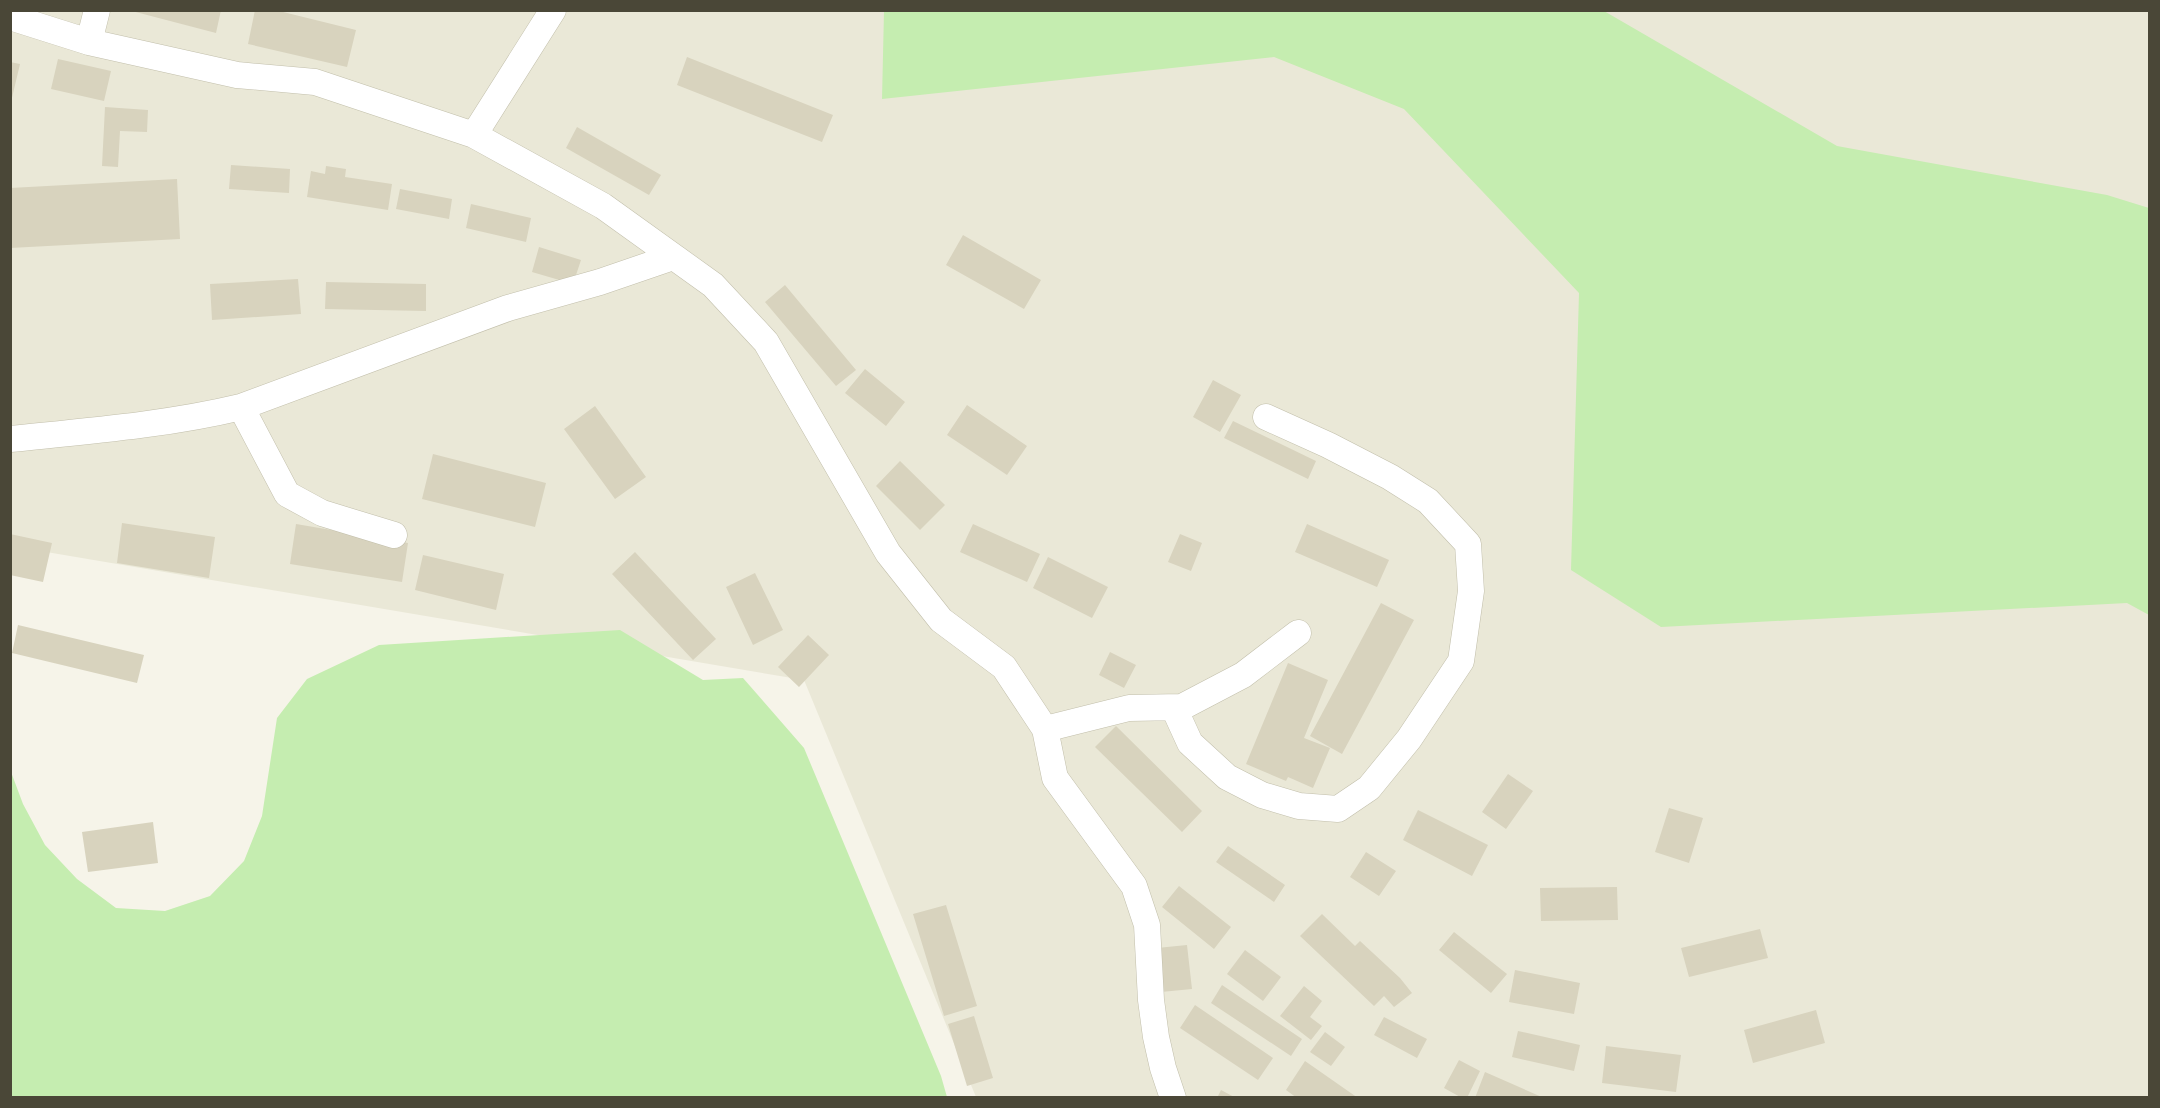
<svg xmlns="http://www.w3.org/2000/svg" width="2160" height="1108" font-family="Montserrat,sans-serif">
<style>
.residential{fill:#eae8d7}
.green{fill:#c5edb0}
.building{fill:#d8d3be}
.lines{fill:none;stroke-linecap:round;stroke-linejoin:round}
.street-casing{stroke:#c2bfab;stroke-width:27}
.street{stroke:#fff;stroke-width:26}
</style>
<rect width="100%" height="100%" fill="#f6f4e9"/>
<!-- residential -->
<path class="residential" d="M10,11H2149V1097H976L804,680L11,546Z"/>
<!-- green -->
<path class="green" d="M884,11H1604L1837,146L2107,195L2149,208V615L2127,603L1661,627L1571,570L1579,293L1404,109L1274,57L882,99Z
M620,630L703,680L743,678L804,748L941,1076L947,1097H11V772L23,804L45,845L77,879L116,908L165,911L210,896L244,861L262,816L277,718L307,679L379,645Z"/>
<!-- building -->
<path class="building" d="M128,10H221L216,33Z
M255,10H275L356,30L347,67L248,44Z
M687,57L833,115L822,142L677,85Z
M58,59L111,71L104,101L51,89Z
M10,62L20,64L11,102H10Z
M105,107L148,110L147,132L120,131L118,167L102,166Z
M577,127L661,175L649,195L566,148Z
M231,165L290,169L289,193L229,189Z
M326,166L346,169L345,177L392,184L388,210L307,197L311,171L325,174Z
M177,179L180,239L10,248V188Z
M400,189L452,199L449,219L396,209Z
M471,204L531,218L526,242L466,228Z
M963,235L1041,280L1024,309L946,265Z
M539,247L581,260L573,284L532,272Z
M298,279L301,314L212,320L210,284Z
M326,282L426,284V311L325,309Z
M785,285L856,370L836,386L765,302Z
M865,369L905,402L886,426L845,393Z
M1213,380L1241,395L1220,432L1193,417Z
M967,405L1027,446L1007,475L947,435Z
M595,406L646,477L615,499L564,429Z
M1233,421L1316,461L1308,479L1224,438Z
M433,454L546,483L535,527L422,499Z
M900,461L945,505L920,530L876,486Z
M122,523L215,537L209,578L117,563Z
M296,524L408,543L402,582L290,564Z
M973,524L1040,554L1027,582L960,552Z
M1307,524L1389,560L1377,587L1295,552Z
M10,534L52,543L43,582L10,575Z
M1180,534L1202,543L1191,571L1168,562Z
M635,552L716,639L693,660L612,574Z
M423,555L504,574L496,610L415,590Z
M1048,557L1108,587L1092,618L1033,588Z
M755,573L783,630L753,645L726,587Z
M1381,603L1414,620L1342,754L1310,736Z
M18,625L144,655L137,683L12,653Z
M808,635L829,655L799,687L778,667Z
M1110,652L1136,665L1124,688L1099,675Z
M1288,663L1328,680L1304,738L1330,748L1313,788L1288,777L1286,781L1246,764Z
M1116,726L1202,811L1182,832L1095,747Z
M1508,774L1533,791L1506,829L1482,812Z
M1669,808L1703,818L1689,863L1655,852Z
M1418,810L1488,845L1472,876L1403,840Z
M153,822L158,863L88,872L82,832Z
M1228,846L1285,885L1274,902L1216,862Z
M1366,852L1396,871L1379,896L1350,877Z
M1179,886L1231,927L1214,949L1162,907Z
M1617,887L1618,920L1541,921L1540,888Z
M946,905L977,1006L944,1016L913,914Z
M1322,914L1355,946L1360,941L1400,978L1412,993L1394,1007L1384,996L1374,1006L1300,936Z
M1760,929L1768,958L1689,977L1681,948Z
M1454,932L1507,974L1491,993L1439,950Z
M1187,945L1192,989L1161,992L1157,948Z
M1245,950L1281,977L1263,1001L1227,974Z
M1515,970L1580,983L1574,1014L1509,1002Z
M1222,985L1302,1039L1291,1056L1211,1003Z
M1304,986L1322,1001L1310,1017L1322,1026L1311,1040L1280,1016Z
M1195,1005L1273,1058L1258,1080L1180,1028Z
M1816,1010L1825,1043L1753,1063L1744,1030Z
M974,1016L993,1078L967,1086L948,1024Z
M1384,1017L1427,1039L1417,1058L1374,1035Z
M1518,1031L1580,1045L1574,1071L1512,1057Z
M1325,1032L1345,1047L1331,1066L1310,1052Z
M1606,1046L1681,1055L1676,1092L1602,1083Z
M1459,1060L1480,1071L1467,1098H1462L1444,1088Z
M1305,1061L1358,1098H1297L1286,1090Z
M1485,1072L1544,1098H1475Z
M1221,1090L1236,1098H1217Z"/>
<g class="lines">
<!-- street casing -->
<g class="street-casing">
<path id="street" d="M10,17L89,42L237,75L315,82L474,135L603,206L713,285L766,342L888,553L941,620L1004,667L1045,729L1055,778L1134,886L1147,925L1151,1000L1156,1037L1163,1068L1173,1098
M89,42L97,10
M474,135L553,10
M241,407L287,494L322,513L394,535
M10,439C88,431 166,425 241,407L508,308L600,282L673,257
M1174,708L1190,743L1227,777L1262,795L1299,806L1338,809L1369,788L1409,739L1461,661L1471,591L1468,544L1428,501L1390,477L1328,445L1266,417
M1045,729L1129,708L1182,707L1243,675L1298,633"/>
</g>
<!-- street -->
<use href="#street" class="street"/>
</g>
<!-- border -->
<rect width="2160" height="1108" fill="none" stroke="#4a4737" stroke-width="24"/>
</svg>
